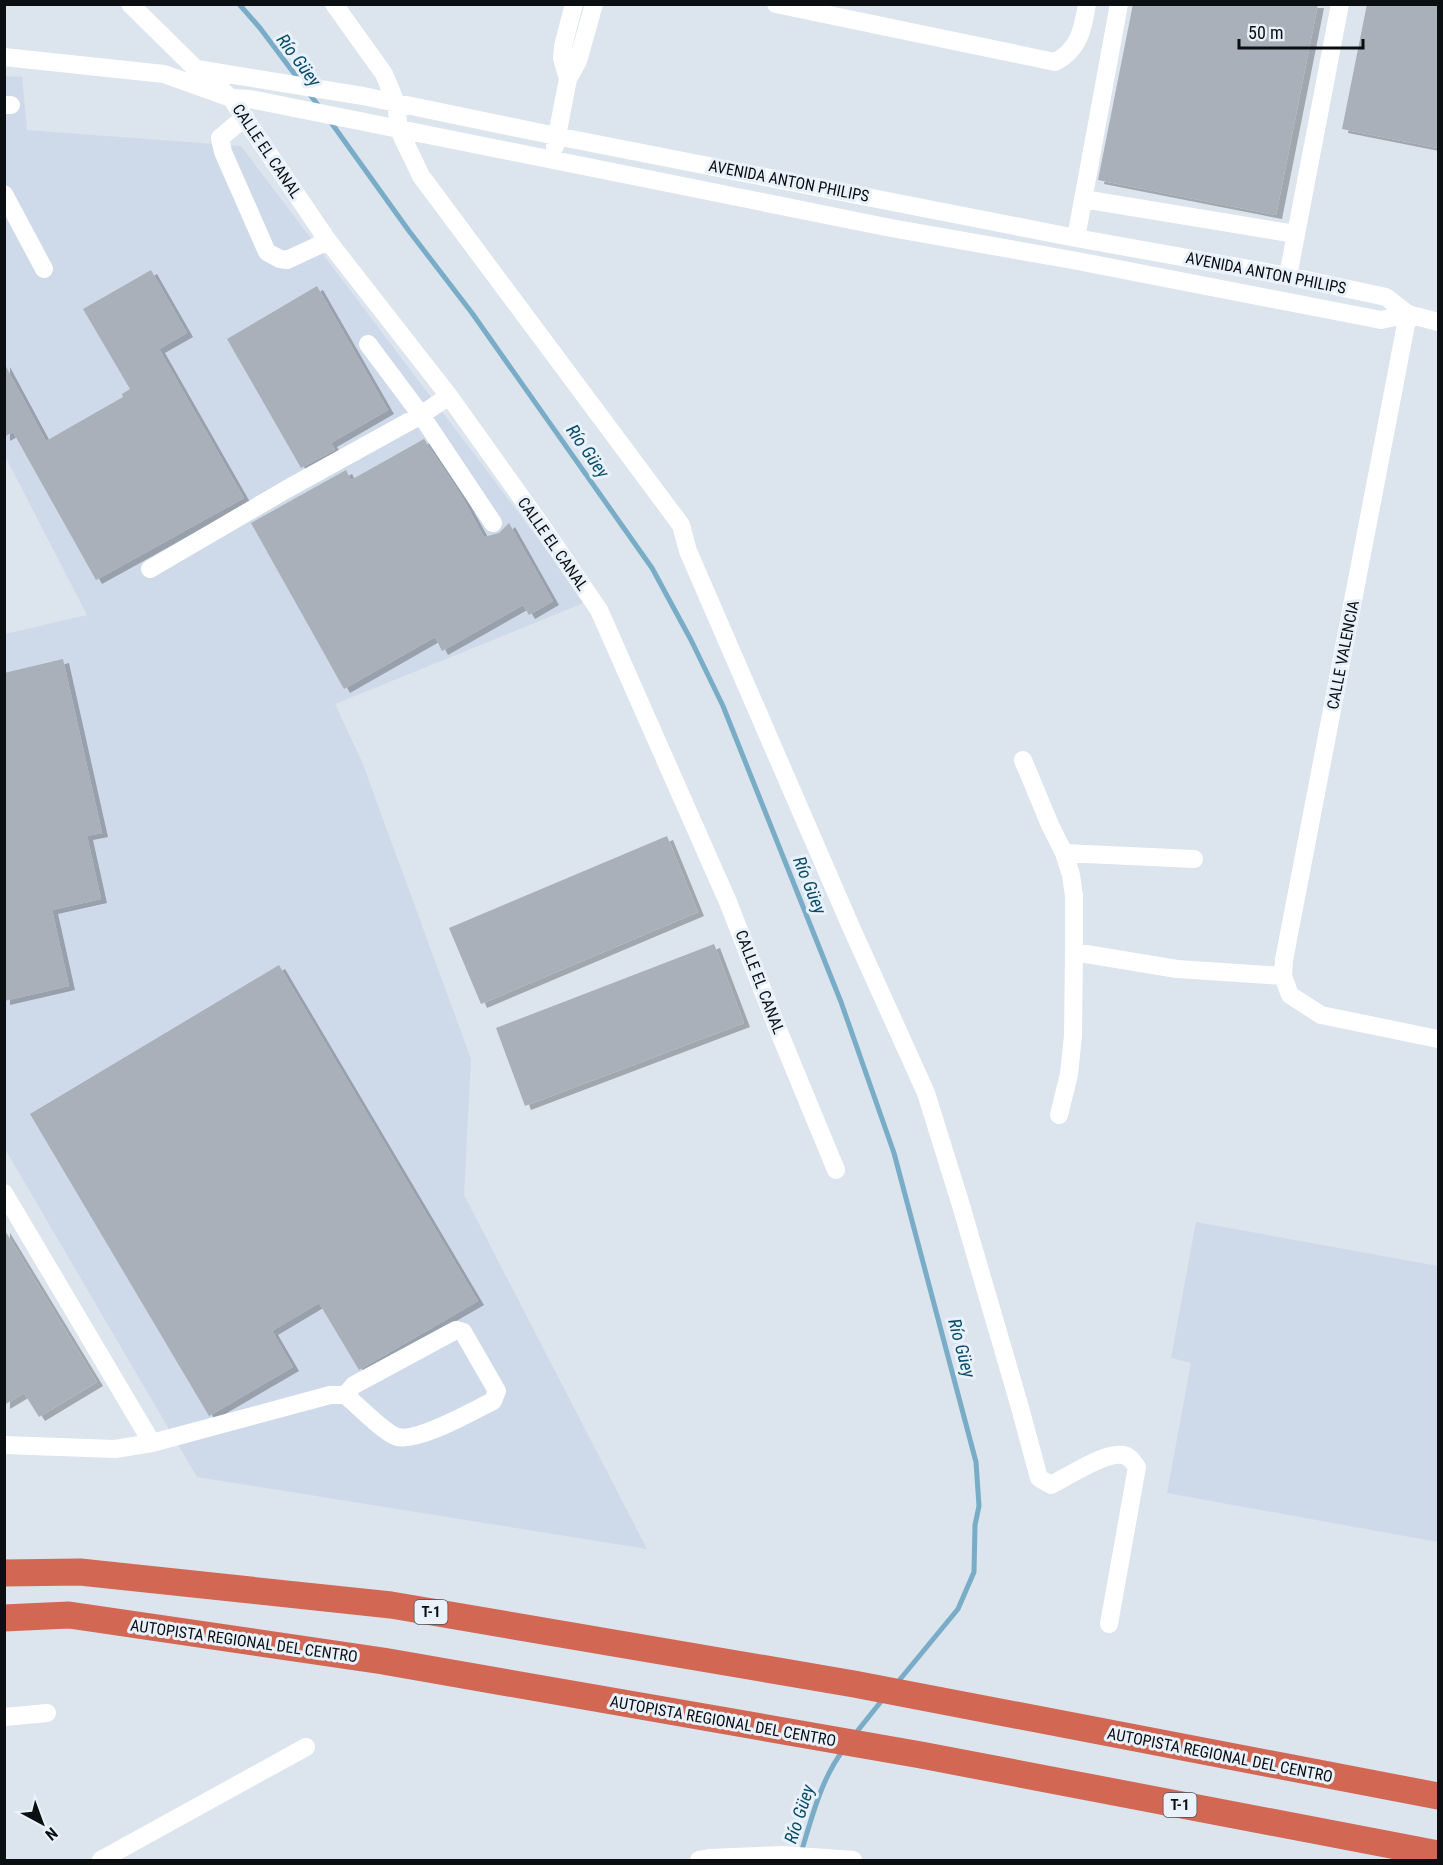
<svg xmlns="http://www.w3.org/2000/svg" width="1443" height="1865" font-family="'Roboto Condensed',sans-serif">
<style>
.built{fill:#cedae9}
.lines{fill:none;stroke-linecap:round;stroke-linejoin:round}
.stream{stroke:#79acc7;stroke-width:5}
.building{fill:#a9b0b9;filter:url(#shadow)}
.minor{stroke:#fff;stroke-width:18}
.highway{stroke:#d26754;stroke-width:27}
.labels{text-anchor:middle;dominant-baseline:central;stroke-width:6;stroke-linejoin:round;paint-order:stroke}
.shield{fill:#e9f1fa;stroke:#4e5358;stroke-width:1.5}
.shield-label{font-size:15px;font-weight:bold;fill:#0c0f12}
.street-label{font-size:16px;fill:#0c0f12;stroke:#e9f1fa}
.water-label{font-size:18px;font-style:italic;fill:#074d69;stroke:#e9f1fa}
</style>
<defs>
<filter id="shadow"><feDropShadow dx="6" dy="4" stdDeviation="0" flood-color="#0004"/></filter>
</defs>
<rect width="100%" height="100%" fill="#dce4ed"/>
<!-- built -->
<path class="built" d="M4,76L22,77L27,130L241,146L586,602L335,704L362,762L471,1059L464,1195L647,1549L197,1477L5,1149V634L87,615L5,456Z
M1196,1222L1438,1266V1542L1167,1493L1191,1363L1171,1358Z"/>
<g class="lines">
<!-- stream -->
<path class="stream" d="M239,4L260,28L299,80
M308,92L321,109
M330,121L409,231L472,313L652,568L691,640L723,706L841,1002L894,1153L976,1462L979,1506L975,1525L974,1572L958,1609L897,1683
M855,1734L883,1699
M801,1853C812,1817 821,1779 844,1749"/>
</g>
<!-- building -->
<path class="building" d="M1133,4H1318L1276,215L1098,180Z
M1367,4H1438V148L1342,129Z
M151,270L187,333L159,349L244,498L96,580L13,432L4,437V363L46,441L123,397L122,394L130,389L83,309Z
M317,286L388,410L331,443L335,450L301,468L227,339Z
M424,439L461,495L484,537L499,533L509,523L553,601L529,615L523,605L442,651L435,637L344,689L251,523L346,470L351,480Z
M63,659L102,833L87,836L101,899L52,910L69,986L4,1001V673Z
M667,836L698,912L481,1004L449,928Z
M714,944L744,1023L525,1106L496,1028Z
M279,965L478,1301L359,1370L319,1303L272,1331L293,1367L209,1416L30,1114Z
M4,1229L97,1382L39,1417L24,1393L4,1405Z"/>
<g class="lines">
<!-- minor -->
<path class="minor" d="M130,4L195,68L231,98L328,241L449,396L541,525L599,610L728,902L779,1032L836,1170
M334,4L384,74L396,103L399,130L421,176L681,525L688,551L851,927L926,1093L960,1202L1019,1404L1039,1478L1051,1485C1069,1476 1104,1452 1123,1455C1130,1456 1133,1462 1137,1467L1109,1624
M776,4L1055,62C1079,50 1083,29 1087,4
M4,57L164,74L231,98L250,99L891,228L1072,260L1381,320L1408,314
M197,69L363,96L556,136L1076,238L1288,276L1386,297L1408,314L1438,322
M568,79L562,58L563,46L574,4
M4,105H11
M245,117L220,138L223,152L267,252L280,259L287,260L328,241
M555,146L568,79L578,61L594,4
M4,194L44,269
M1083,199L1295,234
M1076,238L1119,4
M1288,276L1340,4
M1408,314L1284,960L1283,976L1290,995L1321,1015L1438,1039
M368,344L421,415L493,523
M150,569L287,489L421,415L449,396
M1023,760L1050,825L1064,853L1071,875L1074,896V952
M1064,853L1194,859
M1059,1115L1069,1074L1073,1036L1074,952L1177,969L1283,976
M4,1193L152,1443
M4,1445L115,1449L152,1443L330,1395H345C359,1406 381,1430 395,1436C414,1445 472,1411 493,1401L497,1391L463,1332L456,1330L354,1385L345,1395
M4,1717L47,1713
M101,1860L306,1747
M699,1860L709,1858L783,1855L853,1860"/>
<!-- highway -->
<path class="highway" d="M4,1573L80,1572L391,1605L854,1684L1438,1796
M4,1618L69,1615L383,1661L921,1755L1438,1854"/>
</g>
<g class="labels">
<!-- shield labels -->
<g class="shield">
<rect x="414.5" y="1600" width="33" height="24" rx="4.5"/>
<rect x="1163.5" y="1793" width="33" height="24" rx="4.5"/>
</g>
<g class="shield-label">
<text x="431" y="1612">T-1</text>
<text x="1180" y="1805">T-1</text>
</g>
<!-- street labels -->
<g class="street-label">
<text transform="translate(267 151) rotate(56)">CALLE EL CANAL</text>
<text transform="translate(789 181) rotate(11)">AVENIDA ANTON PHILIPS</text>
<text transform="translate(1266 273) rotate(11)">AVENIDA ANTON PHILIPS</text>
<text transform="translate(553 544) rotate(55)">CALLE EL CANAL</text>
<text transform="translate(1343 655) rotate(-79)">CALLE VALENCIA</text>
<text transform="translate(760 982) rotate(69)">CALLE EL CANAL</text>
<text transform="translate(244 1641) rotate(8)">AUTOPISTA REGIONAL DEL CENTRO</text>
<text transform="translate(723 1721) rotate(10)">AUTOPISTA REGIONAL DEL CENTRO</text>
<text transform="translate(1220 1755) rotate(11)">AUTOPISTA REGIONAL DEL CENTRO</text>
</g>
<!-- water labels -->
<g class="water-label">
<text transform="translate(299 60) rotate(53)">Río Güey</text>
<text transform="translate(588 451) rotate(55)">Río Güey</text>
<text transform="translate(810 885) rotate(68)">Río Güey</text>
<text transform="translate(962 1348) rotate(75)">Río Güey</text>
<text transform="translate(799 1814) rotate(-72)">Río Güey</text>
</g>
</g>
<!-- border -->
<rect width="1443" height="1865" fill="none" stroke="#0c0f12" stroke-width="12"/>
<!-- north arrow -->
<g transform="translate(42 1823) rotate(139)" stroke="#e9f1fa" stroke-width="4.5" paint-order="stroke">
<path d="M0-4.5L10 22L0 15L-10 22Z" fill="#0c0f12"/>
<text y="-9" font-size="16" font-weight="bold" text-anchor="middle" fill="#0c0f12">N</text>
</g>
<!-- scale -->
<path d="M1239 39v9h124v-9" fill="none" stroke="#0c0f12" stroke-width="3"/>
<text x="1248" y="39" font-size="18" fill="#0c0f12" stroke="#e9f1fa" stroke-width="4.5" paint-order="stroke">50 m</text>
</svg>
